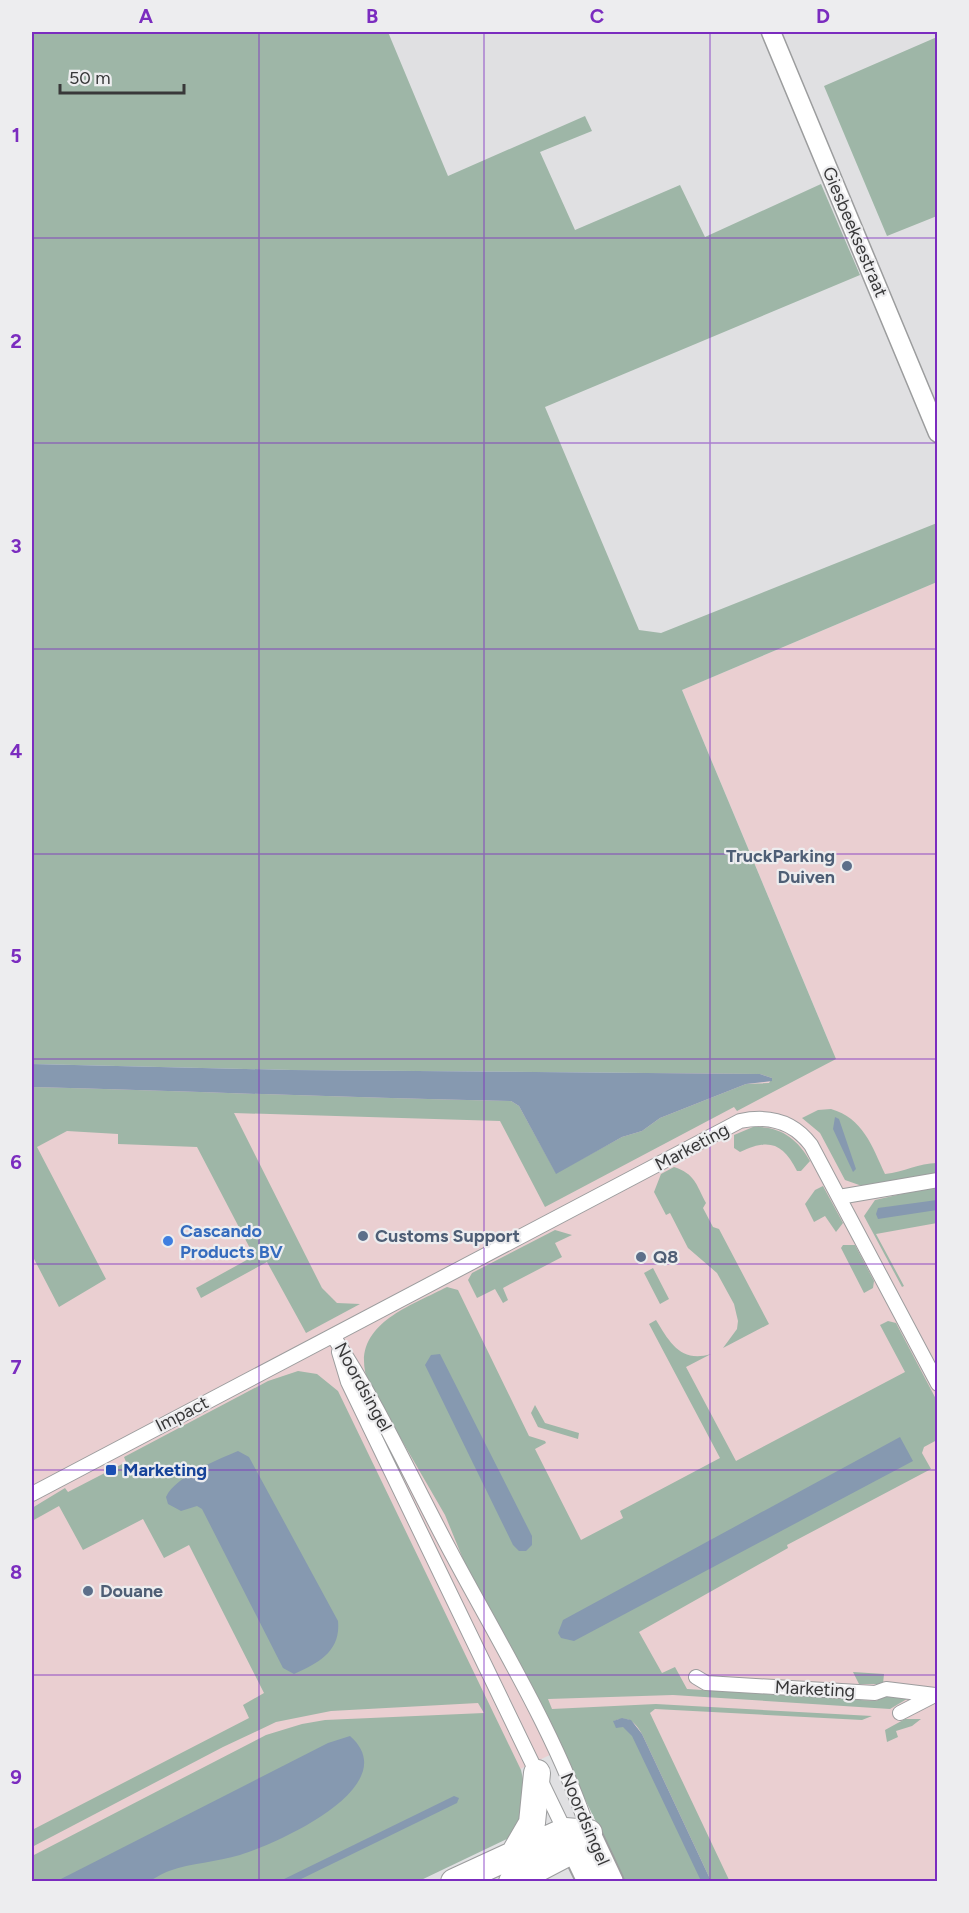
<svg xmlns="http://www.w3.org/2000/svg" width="969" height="1913" font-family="Figtree,sans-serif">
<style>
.industrial{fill:#eacfd1}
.green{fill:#9eb6a7}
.water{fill:#8699b0}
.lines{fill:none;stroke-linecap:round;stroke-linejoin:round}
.minor-casing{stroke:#9c9d9e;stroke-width:16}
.tertiary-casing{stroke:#9c9d9e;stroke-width:21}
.primary-casing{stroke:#9c9d9e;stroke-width:26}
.motorway-casing{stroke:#9c9d9e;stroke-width:28}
.minor{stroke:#fff;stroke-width:14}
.tertiary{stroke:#fff;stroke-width:18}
.primary{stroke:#fff;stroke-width:22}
.motorway{stroke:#fff;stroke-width:26}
.grid{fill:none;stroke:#7b2cbf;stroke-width:1.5;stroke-opacity:0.55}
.service-dot{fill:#5c6f8a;stroke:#ededef;stroke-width:2}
.shop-dot{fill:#3f7fe0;stroke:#ededef;stroke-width:2}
.transit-dot{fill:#1a4fb4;stroke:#ededef;stroke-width:2}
.labels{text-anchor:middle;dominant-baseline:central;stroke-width:4.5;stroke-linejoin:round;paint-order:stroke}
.street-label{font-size:18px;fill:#383839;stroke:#ededef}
.service-label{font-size:18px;font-weight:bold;fill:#4e5e75;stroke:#ededef;text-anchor:start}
.shop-label{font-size:18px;font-weight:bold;fill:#366cbe;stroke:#ededef;text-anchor:start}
.transit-label{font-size:18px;font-weight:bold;fill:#164399;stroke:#ededef;text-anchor:start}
.neatline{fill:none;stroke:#7b2cbf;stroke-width:2}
.grid-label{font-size:20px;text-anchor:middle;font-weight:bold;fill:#7b2cbf}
</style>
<rect width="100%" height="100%" fill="#e0e0e2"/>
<!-- industrial -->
<path class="industrial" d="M937,582V1881H707L622,1721L459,1798L32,1882V1078L555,1086L829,1042L682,690Z"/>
<!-- green -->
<path class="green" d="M32,32H388L448,176L585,116L592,131L540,152L575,230L680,185L705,237L821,184L860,275L545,407L639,630L661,633L937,523V582L682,690L836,1059L737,1111L734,1107L545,1207L500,1121L234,1113L322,1288L337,1303L360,1304L306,1333L267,1262L201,1298L196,1288L254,1256L197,1147L118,1144V1134L67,1131L37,1147L106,1279L59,1307L32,1255V1087C191,1091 351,1098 511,1101L519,1106L556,1173L622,1137L642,1131L660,1118L746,1084L769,1083L772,1078L760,1074L292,1070L32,1064Z
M937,37V216L887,236L824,86Z
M831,1109C863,1118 872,1146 885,1174C904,1172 919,1163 937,1163V1176L862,1186L845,1180L820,1133L802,1118L818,1110Z
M753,1127C780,1126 797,1138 810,1161L801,1171H797C783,1143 769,1138 740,1152L734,1148V1135Z
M674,1167C695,1174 696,1184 706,1203L703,1208L713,1227L719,1229L769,1324L723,1348L737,1329L738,1321L734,1304L717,1273L688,1248L670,1213L666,1215L654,1192L661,1174Z
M823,1186L843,1223L836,1232L825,1216L814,1222L805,1204L815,1190Z
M937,1186V1223L876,1234L904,1286L902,1287L864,1216L875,1200Z
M555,1230L572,1235L555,1243L562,1257L503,1288L508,1300L503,1303L495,1289L477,1298L468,1280L472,1273Z
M843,1245H855L874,1281L873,1288L864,1293L841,1248Z
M653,1268L669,1299L660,1304L644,1273Z
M447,1287L458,1290L529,1436L545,1441L546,1443L535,1449L581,1540L623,1518L620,1511L720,1458L649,1324L656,1320C670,1343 681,1363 711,1354L686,1367L736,1461L905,1372L880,1325L888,1321L896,1323L937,1401V1440L924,1447L922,1453L931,1469L787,1545L788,1548L639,1632L662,1673L675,1667L687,1689L876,1701L887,1695L912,1696L890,1709L673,1695L548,1699L552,1709L656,1704L872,1716L862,1720L655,1709L650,1713L730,1882L711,1881L642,1734C635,1722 628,1715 614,1721L635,1727L707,1881H625L533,1693L470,1576L445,1515L368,1382C348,1326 408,1307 447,1287Z
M298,1371L317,1374L338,1391L521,1770L528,1802L515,1835L419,1881H32V1856L266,1735L302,1724L325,1720L484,1713L478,1703L331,1711L276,1722L223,1747L32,1847V1830L249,1718L243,1705L264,1693L189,1545L164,1558L143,1519L83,1550L59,1506L32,1521V1508L65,1488L68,1492L126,1462L124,1457L268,1381Z
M535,1405L545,1423L579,1433L578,1439L538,1427L531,1413Z
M853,1672L884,1674L883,1684H859Z
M905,1719H921L912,1726L896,1731L898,1737L887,1742L885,1730Z"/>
<!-- water -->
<path class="water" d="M32,1064L292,1070L760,1074L772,1078V1081L746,1084L660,1118L642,1131L622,1137L556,1174L519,1106L511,1101C351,1098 191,1091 32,1087Z
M835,1117L839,1119L856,1169L853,1172L833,1129Z
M937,1200V1210L878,1219L876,1214L878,1208Z
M440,1354L532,1536V1545L526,1551H519L513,1545L425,1365L431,1355Z
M900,1437L913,1461L574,1641L561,1638L558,1633L563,1620Z
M238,1451L249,1457L338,1621C341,1651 319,1663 294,1674L283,1668L202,1509L197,1506L181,1511L168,1504L166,1497C176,1476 217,1460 238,1451Z
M622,1718L631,1720L642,1734L711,1881H701L632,1736L623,1727L616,1728L613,1721Z
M350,1736C407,1786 276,1844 240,1855C217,1862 191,1863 169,1871C162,1873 155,1879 148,1881C134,1886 76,1882 57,1881L328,1743Z
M454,1796L459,1798L457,1803L297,1881H280Z"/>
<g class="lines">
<!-- minor casing -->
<g class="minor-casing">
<path id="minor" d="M839,1197L938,1180
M333,1336C379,1405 413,1482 453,1556C499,1642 559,1740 589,1833
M339,1352L348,1382L565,1831
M32,1494L740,1121C769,1115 793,1121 811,1145L938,1384
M696,1677L706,1683L875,1693L886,1689L935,1695
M900,1713L935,1695"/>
</g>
<!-- tertiary casing -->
<g class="tertiary-casing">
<path id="tertiary" d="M771,32L938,433"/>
</g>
<!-- primary casing -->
<g class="primary-casing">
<path id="primary" d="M589,1833L612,1882
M566,1834L589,1882"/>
</g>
<!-- motorway casing -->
<g class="motorway-casing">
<path id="motorway" d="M514,1854L532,1823L537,1773
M454,1882L565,1831L589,1833
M512,1882L573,1850L589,1833"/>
</g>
<!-- minor -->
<use href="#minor" class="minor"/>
<!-- tertiary -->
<use href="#tertiary" class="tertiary"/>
<!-- primary -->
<use href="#primary" class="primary"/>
<!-- motorway -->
<use href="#motorway" class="motorway"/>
</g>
<!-- grid -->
<path class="grid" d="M259,32V1882M484,32V1882M710,32V1882M32,238H938M32,443H938M32,649H938M32,854H938M32,1059H938M32,1264H938M32,1470H938M32,1675H938"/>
<!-- markers -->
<g class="service-dot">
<circle cx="847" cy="866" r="6"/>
<circle cx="363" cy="1236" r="6"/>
<circle cx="641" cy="1257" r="6"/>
<circle cx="88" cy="1591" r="6"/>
</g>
<circle class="shop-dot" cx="168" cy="1241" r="6"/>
<rect class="transit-dot" x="105" y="1464" width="12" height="12" rx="3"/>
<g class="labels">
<!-- street labels -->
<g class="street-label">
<text transform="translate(855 232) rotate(67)">Giesbeeksestraat</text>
<text transform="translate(692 1147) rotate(-28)">Marketing</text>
<text transform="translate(363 1387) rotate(61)">Noordsingel</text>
<text transform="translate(182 1414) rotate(-27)">Impact</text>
<text transform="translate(815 1689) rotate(3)">Marketing</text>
<text transform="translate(585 1819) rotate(67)">Noordsingel</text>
</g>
<!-- service labels -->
<g class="service-label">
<text x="835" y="856" text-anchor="end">TruckParking<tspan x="835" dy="21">Duiven</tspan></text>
<text x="375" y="1236">Customs Support</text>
<text x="653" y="1257">Q8</text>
<text x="100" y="1591">Douane</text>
</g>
<!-- shop labels -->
<g class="shop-label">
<text x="180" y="1231">Cascando<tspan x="180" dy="21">Products BV</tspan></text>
</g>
<!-- transit labels -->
<g class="transit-label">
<text x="123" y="1470">Marketing</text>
</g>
</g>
<!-- border -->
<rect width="969" height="1913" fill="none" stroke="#ededef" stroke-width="66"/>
<!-- scale -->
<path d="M60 84v9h124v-9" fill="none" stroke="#383839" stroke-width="3"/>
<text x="69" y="84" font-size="18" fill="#383839" stroke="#ededef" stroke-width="4.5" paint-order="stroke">50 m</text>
<rect x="33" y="33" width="903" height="1847" class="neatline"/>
<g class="grid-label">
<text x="146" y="23">A</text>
<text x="372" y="23">B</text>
<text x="597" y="23">C</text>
<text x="823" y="23">D</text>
<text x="16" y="142">1</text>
<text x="16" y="348">2</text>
<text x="16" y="553">3</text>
<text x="16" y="758">4</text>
<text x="16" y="963">5</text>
<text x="16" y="1169">6</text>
<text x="16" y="1374">7</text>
<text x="16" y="1579">8</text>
<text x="16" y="1784">9</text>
</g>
</svg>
